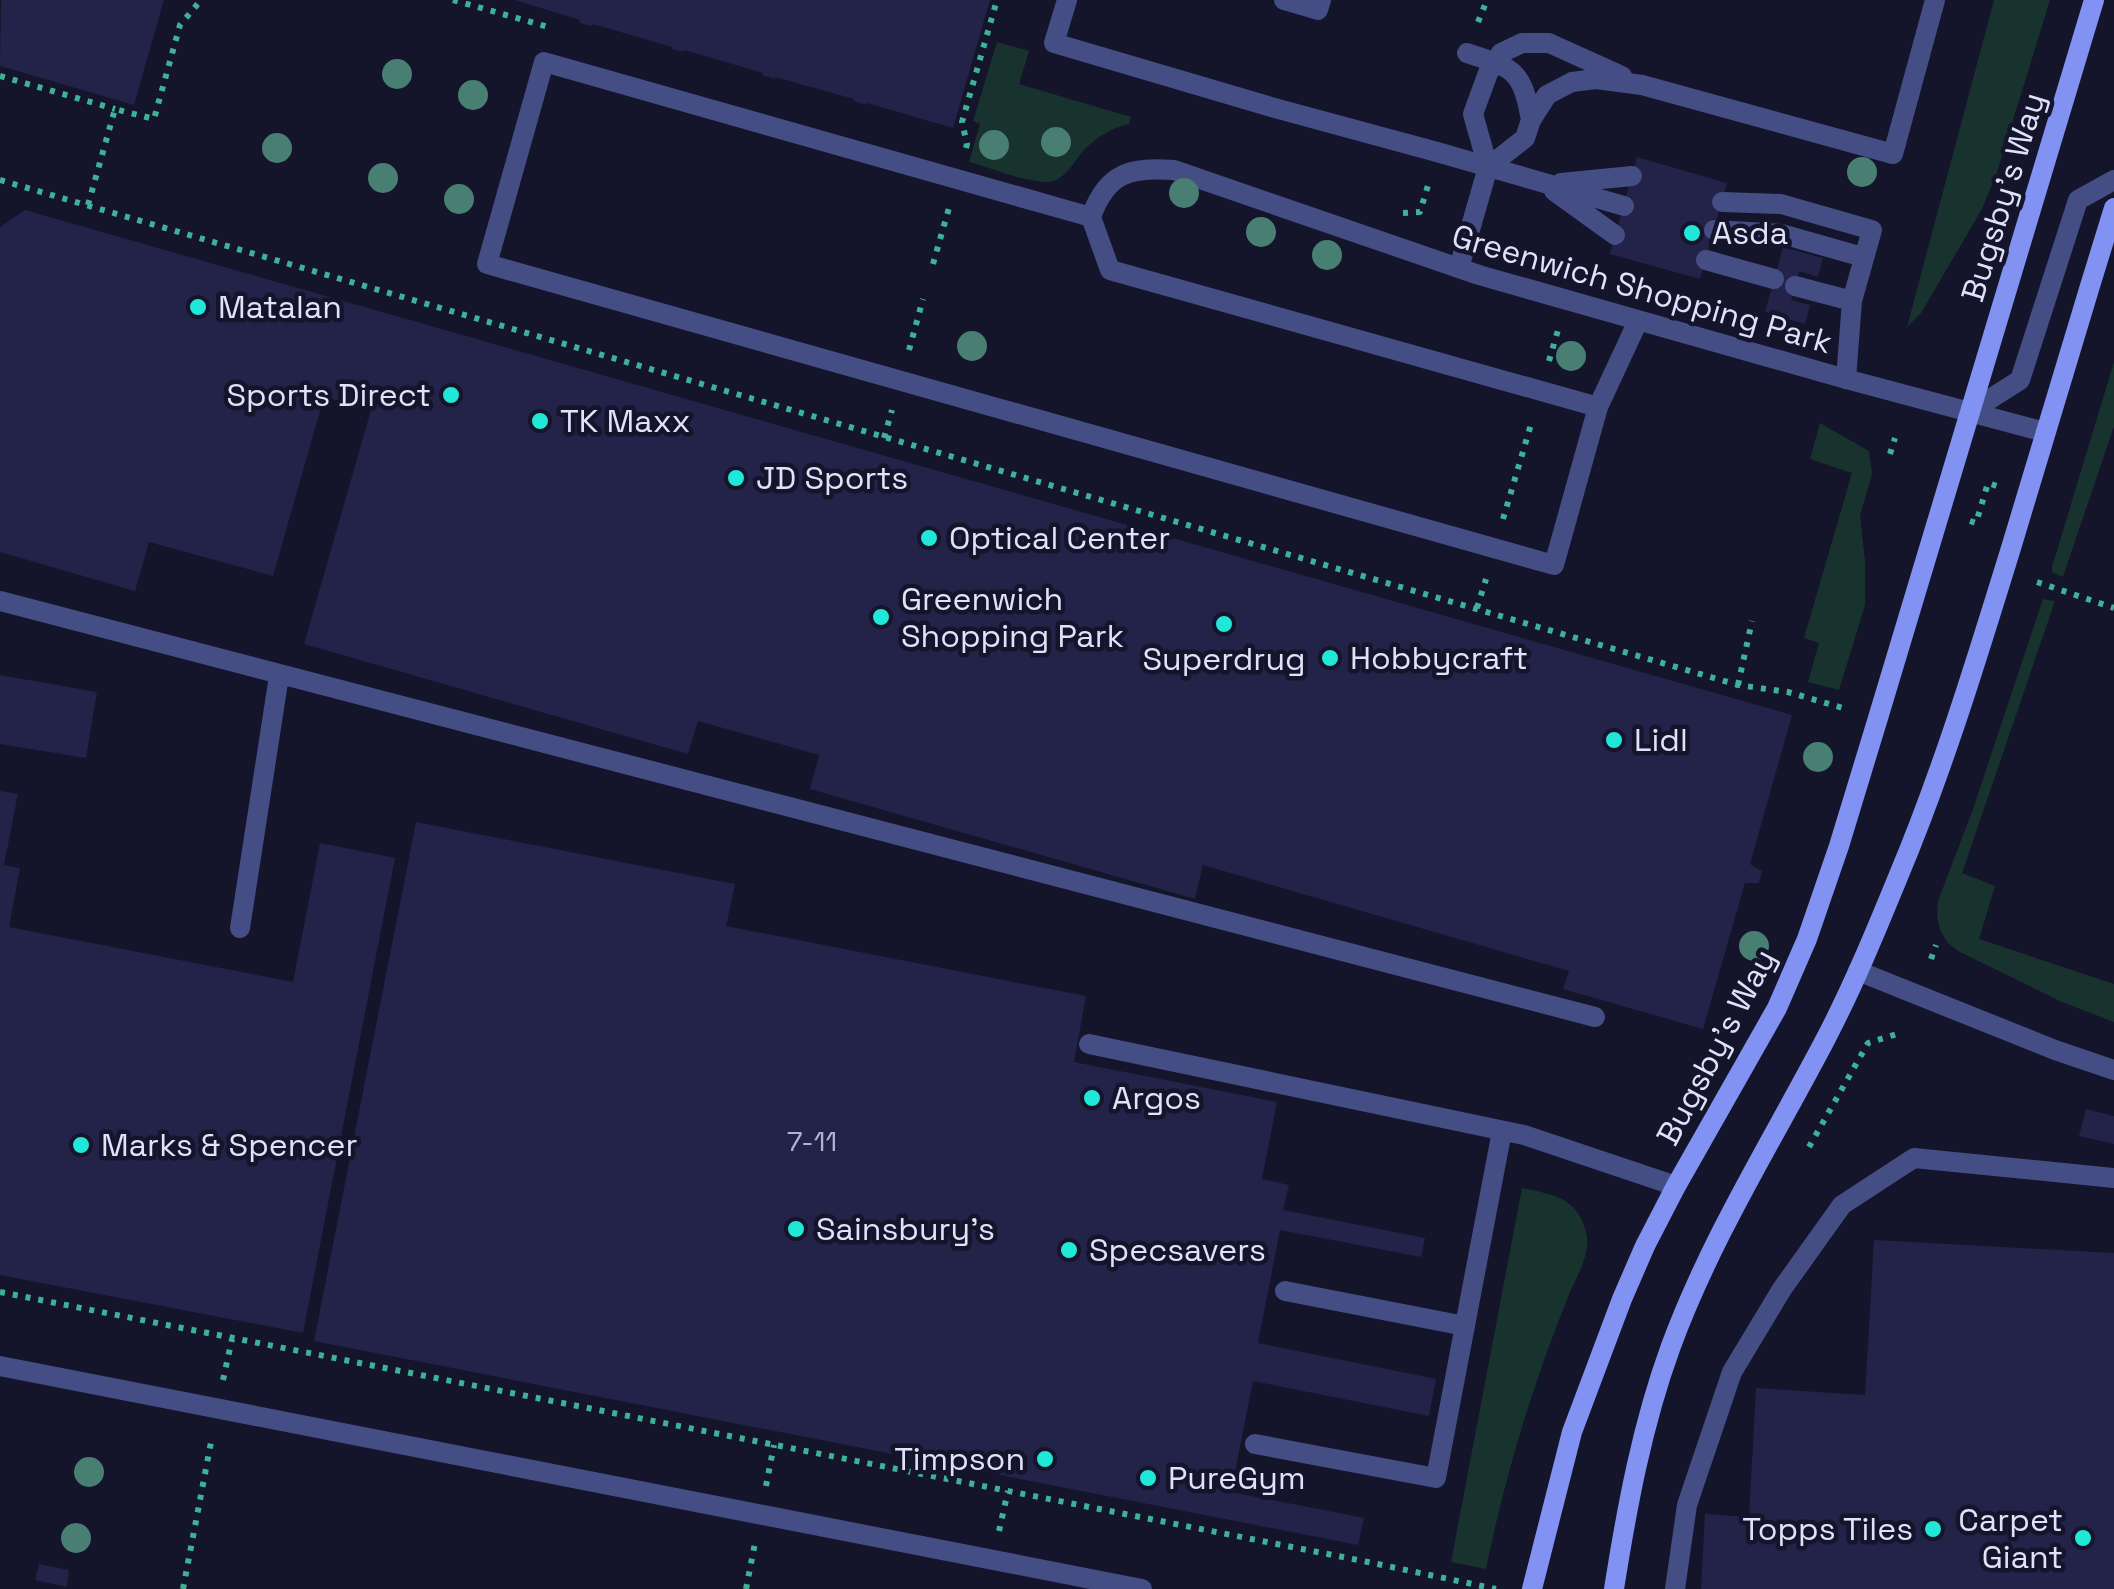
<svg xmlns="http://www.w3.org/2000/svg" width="2114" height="1589" font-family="'Space Grotesk',sans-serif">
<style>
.green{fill:#18332e}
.building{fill:#232249}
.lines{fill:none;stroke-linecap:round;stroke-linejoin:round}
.path{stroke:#3eb297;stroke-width:6;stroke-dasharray:5 8;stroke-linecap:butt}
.lane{stroke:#444d84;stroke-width:20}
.street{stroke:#444d84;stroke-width:20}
.secondary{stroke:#8192f2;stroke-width:20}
.tree{fill:#487f72}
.poi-dot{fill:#21e7d9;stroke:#14142a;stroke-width:4}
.labels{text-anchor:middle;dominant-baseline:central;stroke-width:9;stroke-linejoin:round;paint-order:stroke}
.number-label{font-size:28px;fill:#b1b2cf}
.street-label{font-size:32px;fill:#e0e2fc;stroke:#14142a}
.poi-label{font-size:32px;fill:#e0e2fc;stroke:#14142a;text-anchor:start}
</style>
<rect width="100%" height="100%" fill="#14142a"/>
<!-- green -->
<path class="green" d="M1994,0H2050L1997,172L1982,209L1921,313L1907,327Z
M997,42L1029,51L1019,84L1131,117L1129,124C1113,128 1100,135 1087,147C1075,158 1066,182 1047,182C1024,182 992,168 969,162L980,124L973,121Z
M2114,362V426L2063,577L2052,572V567Z
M1820,423L1869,451L1872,474L1860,516L1865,561V605L1839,690L1808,682L1819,643L1804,638L1852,473L1810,459Z
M2043,599L2055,601L1962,873L1995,886L1979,939L2114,984V1022L2062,1002L1958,951L1947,942L1940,930L1937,916L1938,901L1973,809Z
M1522,1188C1551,1194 1578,1197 1586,1232C1592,1253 1576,1277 1568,1297C1532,1386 1505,1476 1486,1569L1451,1562Z"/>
<!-- building -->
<path class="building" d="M1,0H164L134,105L0,66Z
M515,0H990L953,128L867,103L866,105L854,101V99L775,77V79L762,75L763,73L684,50V52L671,49L672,47L593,24L592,26L580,23V20Z
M1637,157L1727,183L1700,279L1610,254Z
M25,210L1792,715L1750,864L1762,871L1759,883H1745L1703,1029L1563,989L1569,971L1203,865L1195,899L810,789L819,755L698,721L688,754L304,644L371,410L324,397L273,576L149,542L135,591L0,552V227Z
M1783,247L1823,258L1818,277L1799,271L1791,300L1810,305L1805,324L1765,312Z
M0,675L97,692L86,758L0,744Z
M0,791L18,794L4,865L20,868L9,927L293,982L320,843L395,858L303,1333L0,1275Z
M416,822L735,884L726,926L1086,996L1074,1062L1277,1102L1262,1179L1289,1185L1283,1210L1425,1238L1421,1257L1280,1230L1258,1343L1436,1379L1429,1416L1253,1381L1231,1492L1364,1518L1358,1545L314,1341Z
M2086,1109L2114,1116V1144L2079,1136Z
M1874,1240L2114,1253V1589H1701L1705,1514L1749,1517L1756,1388L1865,1395Z
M39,1564L69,1570L67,1587L35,1580Z"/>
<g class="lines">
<!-- path -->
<path class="path" d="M453,0L552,28
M1478,22L1487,0
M0,76L115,109
M966,148L967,144L962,122L997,0
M0,180L1738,685L1788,692L1843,708
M88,205L115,109L154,119L180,25L201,0
M1403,213L1420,212L1429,182
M933,264L949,208
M909,350L923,299
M1549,361L1558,330
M884,438L892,410
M1890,454L1895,438
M1503,519L1532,421
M1970,521L1976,523L1988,483L1997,486
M2037,582L2114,608
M1477,608L1486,579
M1738,685L1752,621
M1931,959L1936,945
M1809,1147L1868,1043L1900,1033
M0,1292L1368,1562L1496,1589
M223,1380L232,1339
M766,1486L774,1445
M999,1531L1008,1491
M183,1589L212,1437
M746,1589L755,1543"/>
<!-- lane -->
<path class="lane" d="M1067,0L1054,43L1271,107L1437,152L1624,206
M1284,0L1318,10L1321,0
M1467,53C1513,68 1522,69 1531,120
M1488,167L1525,138L1531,120L1547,95L1572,82L1596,79L1642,85L1893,154L1935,0
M1561,183L1632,176
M1554,191L1615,235
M1722,202L1781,204L1872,230L1852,301L1846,379
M1714,230L1782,234L1863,257
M1706,260L1774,279
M1459,268L1488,167L1473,114L1488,73L1501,53L1522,43H1549L1622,76
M1795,286L1852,301
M1598,407L1110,270L1091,217L544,62L487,264L1554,565L1598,407L1638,321
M0,601L1595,1017
M240,928L279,676
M1089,1044L1524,1135L1676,1186
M1285,1291L1465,1326
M0,1366L1142,1589
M1255,1444L1436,1478L1502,1131
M1675,1589L1687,1505L1732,1372L1782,1289L1842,1205L1914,1158L2114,1178"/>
<!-- street -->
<path class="street" d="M1091,217C1107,172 1131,167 1174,170L1479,275L1846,379L2045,432
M1971,411L2020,380L2078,200L2114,180
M1858,971L2055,1050L2114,1070"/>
<!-- secondary -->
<path class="secondary" d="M1532,1589L1572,1432L1622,1299L1645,1246L1676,1186L1777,1008L1807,939L1839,846L1878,718L2094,0
M1614,1589C1627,1507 1642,1425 1671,1346C1710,1240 1771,1143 1824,1042C1852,989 1875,933 1898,877C1943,770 1977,658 2011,548C2045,434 2079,321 2114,208"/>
</g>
<!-- trees -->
<g class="tree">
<circle cx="397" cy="74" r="15"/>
<circle cx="473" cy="95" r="15"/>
<circle cx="1056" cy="142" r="15"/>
<circle cx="994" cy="145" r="15"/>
<circle cx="277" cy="148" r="15"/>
<circle cx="1862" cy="172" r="15"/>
<circle cx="383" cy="178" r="15"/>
<circle cx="1184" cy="193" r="15"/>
<circle cx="459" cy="199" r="15"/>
<circle cx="1261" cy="232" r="15"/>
<circle cx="1327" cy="255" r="15"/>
<circle cx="972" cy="346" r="15"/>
<circle cx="1571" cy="356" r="15"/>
<circle cx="1818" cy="757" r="15"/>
<circle cx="1754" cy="946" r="15"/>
<circle cx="89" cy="1472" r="15"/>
<circle cx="76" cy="1538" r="15"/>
</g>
<!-- markers -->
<g class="poi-dot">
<circle cx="1692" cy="233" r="10"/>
<circle cx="198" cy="307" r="10"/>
<circle cx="451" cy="395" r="10"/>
<circle cx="540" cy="421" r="10"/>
<circle cx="736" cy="478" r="10"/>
<circle cx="929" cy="538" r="10"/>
<circle cx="881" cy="617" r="10"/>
<circle cx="1224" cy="624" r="10"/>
<circle cx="1330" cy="658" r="10"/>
<circle cx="1614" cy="740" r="10"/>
<circle cx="1092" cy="1098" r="10"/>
<circle cx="81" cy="1145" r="10"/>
<circle cx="796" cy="1229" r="10"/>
<circle cx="1069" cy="1250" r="10"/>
<circle cx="1045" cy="1459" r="10"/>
<circle cx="1148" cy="1478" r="10"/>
<circle cx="1933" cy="1529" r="10"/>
<circle cx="2083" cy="1538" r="10"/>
</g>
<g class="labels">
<!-- number labels -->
<g class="number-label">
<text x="812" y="1141">7-11</text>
</g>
<!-- street labels -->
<g class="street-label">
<text transform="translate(2003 197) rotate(-73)">Bugsby's Way</text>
<text transform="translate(1642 289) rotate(16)">Greenwich Shopping Park</text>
<text transform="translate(1716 1047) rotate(-62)">Bugsby's Way</text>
</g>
<!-- poi labels -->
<g class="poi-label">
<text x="1712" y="233">Asda</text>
<text x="218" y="307">Matalan</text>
<text x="431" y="395" text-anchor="end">Sports Direct</text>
<text x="560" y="421">TK Maxx</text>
<text x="756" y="478">JD Sports</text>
<text x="949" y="538">Optical Center</text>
<text x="901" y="599">Greenwich<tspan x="901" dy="37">Shopping Park</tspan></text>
<text x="1350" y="658">Hobbycraft</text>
<text x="1224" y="659" text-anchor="middle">Superdrug</text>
<text x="1634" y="740">Lidl</text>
<text x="1112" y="1098">Argos</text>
<text x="101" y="1145">Marks &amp; Spencer</text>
<text x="816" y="1229">Sainsbury's</text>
<text x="1089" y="1250">Specsavers</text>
<text x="1025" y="1459" text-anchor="end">Timpson</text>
<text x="1168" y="1478">PureGym</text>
<text x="2063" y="1520" text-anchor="end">Carpet<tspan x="2063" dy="37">Giant</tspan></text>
<text x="1913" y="1529" text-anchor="end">Topps Tiles</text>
</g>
</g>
</svg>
